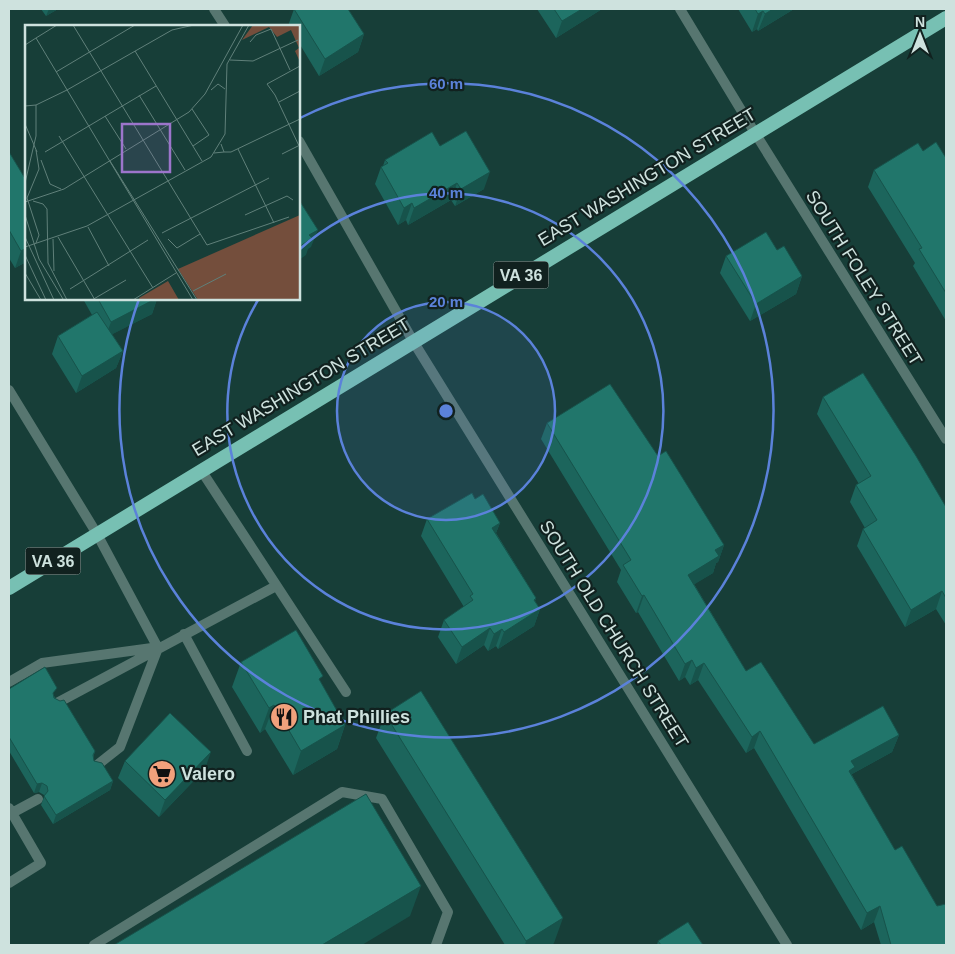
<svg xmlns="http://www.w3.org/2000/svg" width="955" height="954" font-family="Arial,sans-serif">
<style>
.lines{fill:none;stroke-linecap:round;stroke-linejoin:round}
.service{stroke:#577670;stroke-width:10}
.minor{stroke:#577670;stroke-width:10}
.trunk{stroke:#77c0b3;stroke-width:14}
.wall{fill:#1c655c}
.shaded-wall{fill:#17534b}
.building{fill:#21766b;stroke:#17534b}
.ring{fill:none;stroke:#5b82da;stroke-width:2.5}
.labels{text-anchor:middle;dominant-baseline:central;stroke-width:4.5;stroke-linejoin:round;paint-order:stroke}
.shield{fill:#11211f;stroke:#95a8a5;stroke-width:1}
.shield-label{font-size:16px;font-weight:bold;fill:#cee2de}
.street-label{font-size:18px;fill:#cee2de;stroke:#11211f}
.poi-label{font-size:18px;font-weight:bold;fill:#cee2de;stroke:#11211f;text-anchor:start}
.inset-road{fill:none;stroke:#60807a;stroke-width:1}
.view{fill:#9c75cb;fill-opacity:0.15;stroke:#9c75cb;stroke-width:2.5}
.inset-edge{fill:none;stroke:#cee2de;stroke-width:2.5}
.centre{fill:#5b82da;stroke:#11211f;stroke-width:2.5}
.ring-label{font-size:15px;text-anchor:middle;font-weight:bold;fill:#5b82da;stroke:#11211f;stroke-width:4.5;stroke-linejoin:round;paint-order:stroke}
</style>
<rect width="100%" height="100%" fill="#173e38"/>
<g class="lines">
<!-- service -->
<path class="service" d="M201,470L346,692
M184,634L247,751
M9,682L42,663L152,648
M57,703L276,586
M96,766L120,747L158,648L97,534
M9,808L41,863L9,883
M12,813L38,799
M94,945L342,792L382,799L448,912L436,945"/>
<!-- minor -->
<path class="minor" d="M214,9L225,26
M680,9L755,133L946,439
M299,141L413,341L787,945
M9,390L97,534"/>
<!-- trunk -->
<path class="trunk" d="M9,588L946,18"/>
</g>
<!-- wall -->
<path class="wall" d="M41,9H58L46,16Z
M294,9L364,34L358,52L319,76L299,43V26H288Z
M537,9H602L556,38Z
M738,9H794L758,31L757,29L752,32Z
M440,146L484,189L455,206L451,200L408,225L406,220L398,225L375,184L381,167L383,166L385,160Z
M9,152L26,180V262L15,268L9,258Z
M946,158V321L913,266L915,263L868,187L874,170Z
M777,250L802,276L796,294L750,321L720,273L726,256Z
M83,299H157L152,314L112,334L123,351L116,368L76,393L52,354L58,336L92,315Z
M823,397L946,507V625L936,609L905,627L857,546L863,529L865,528L850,502L856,485L859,484L817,414Z
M547,423L658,456L724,545L718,562L716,563L713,573L694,584L746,671L814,744L899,735L892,752L852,774V775L946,945H881L874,922L861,930L754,748L746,753L698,680L690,685L685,677L679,681L638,612L636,613L617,582L621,570L541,439Z
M475,499L500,523L496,533L536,598L535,601L540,609L534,626L498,649L496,646L488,651L484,645L456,664L438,637L444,620L464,607L421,536L427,519Z
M241,662L321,683L345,725L337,749L293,775L265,729L260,733L232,687Z
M9,689L54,696L95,751L93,758L94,761L113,781L110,790L53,824L41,805L44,797V795L39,792L34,793L9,751Z
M385,714L554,943L550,945H505L376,738Z
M125,761L205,769L159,817L118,778Z
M658,941L703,945H657Z"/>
<!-- shaded-wall -->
<path class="shaded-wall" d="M49,9H58L46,16Z
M582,9H602L556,38L562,21Z
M773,9H794L758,31L765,14Z
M763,11L757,29L752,32L758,14Z
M364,34L358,52L319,76L325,59Z
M490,172L484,189L455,206L461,189Z
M457,183L451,200L408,225L414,208Z
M412,203L406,220L398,225L404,208Z
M318,230L311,247L308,249L306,255L299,260V247L309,235Z
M26,248V262L15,268L21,251Z
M802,276L796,294L750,321L756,304Z
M155,299H157L152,314L105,338L111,322Z
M123,351L116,368L76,393L82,376Z
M500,523L493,540L492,528Z
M724,545L718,562L716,563L713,573L682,592L688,575L715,550Z
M942,591L936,609L905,627L911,610Z
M644,595L638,612L636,613L642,596Z
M536,598L530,615L540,609L534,626L498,649L504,632L534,600Z
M490,628L484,645L456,664L462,647Z
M502,629L496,646L488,651L494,634Z
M692,660L685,677L679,681L685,664Z
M704,663L698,680L690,685L696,668Z
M274,705L265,729L260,733L269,708Z
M345,725L337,749L293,775L301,751Z
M760,731L754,748L746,753L752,737Z
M899,735L892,752L852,774L848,784L843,787L851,761Z
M211,752L205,769L159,817L165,800Z
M113,781L110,790L53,824L56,815Z
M42,783L39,792L34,793L37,784Z
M421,886L410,916L362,945H322Z
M880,906L874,922L861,930L867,913Z
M563,918L554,943L550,945H525L526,941Z"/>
<!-- building -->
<path class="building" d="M294,9H348L364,34L325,59Z
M554,9H582L562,21Z
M755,9H773L765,14L763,11L758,14Z
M466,131L490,172L461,189L457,183L414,208L412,203L404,208L381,167L388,163L385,160L432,132L440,146Z
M936,142L946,158V293L919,249L922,248L874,170L918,143L923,151Z
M9,152L26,180V248L21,251L9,230Z
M299,200L318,230L309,235L312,238L299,247Z
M766,232L777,250L784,246L802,276L756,304L726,256Z
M98,299H155L111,322Z
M97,312L123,351L82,376L58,336Z
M863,373L916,456L946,507V598L942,591L911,610L863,529L877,520L856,485L871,476L823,397Z
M610,384L658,456L666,451L724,545L715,550L719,556L688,575L746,671L761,662L814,744L883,706L899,735L851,761L855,767L849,771L895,850L902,846L937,906L946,904V945H891L880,906L867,913L760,731L752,737L704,663L696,668L692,660L685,664L644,595L642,596L623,565L631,560L547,423Z
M472,493L475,499L483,494L500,523L492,528L536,598L534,600L540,609L504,632L502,629L494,634L490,628L462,647L444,620L473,600L470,596L473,594L427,519Z
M296,630L323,676L319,679L345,725L301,751L274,705L269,708L241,662Z
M45,667L57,688L53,693L54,698L60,701L64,700L95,751L93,755L94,761L102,763L113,781L56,815L44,796L48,791L47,786L42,783L37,784L9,737V689Z
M421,691L563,918L526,941L385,714Z
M170,713L211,752L165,800L125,761Z
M366,794L421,886L322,945H114Z
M688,922L703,945H661L658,941Z"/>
<!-- distance rings -->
<circle cx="446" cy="411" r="109" fill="#5b82da" fill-opacity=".12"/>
<g class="ring">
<circle cx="446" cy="411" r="109"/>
<path d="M300 249A218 218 0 1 1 258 300"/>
<path d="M300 118A327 327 0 1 1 139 299"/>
</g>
<!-- icons -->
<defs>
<g id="restaurant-disc" transform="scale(1.4375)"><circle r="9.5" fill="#f1a17c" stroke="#11211f"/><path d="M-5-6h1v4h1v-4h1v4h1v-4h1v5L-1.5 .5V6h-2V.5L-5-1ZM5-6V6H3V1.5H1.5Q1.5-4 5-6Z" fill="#111"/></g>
<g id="supermarket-disc" transform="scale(1.4375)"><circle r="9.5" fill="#f1a17c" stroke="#11211f"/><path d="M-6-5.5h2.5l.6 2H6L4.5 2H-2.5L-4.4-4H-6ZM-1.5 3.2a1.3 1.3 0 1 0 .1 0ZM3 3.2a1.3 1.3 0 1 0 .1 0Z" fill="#111"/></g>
</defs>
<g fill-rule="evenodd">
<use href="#restaurant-disc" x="284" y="717"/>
<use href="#supermarket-disc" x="162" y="774"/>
</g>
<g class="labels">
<!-- shield labels -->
<g class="shield">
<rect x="493.5" y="261.5" width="55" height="27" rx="4"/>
<rect x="25.5" y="547.5" width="55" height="27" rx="4"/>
</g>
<g class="shield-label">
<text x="521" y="275">VA 36</text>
<text x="53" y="561">VA 36</text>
</g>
<!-- street labels -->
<g class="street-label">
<text transform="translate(647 177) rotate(-31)">EAST WASHINGTON STREET</text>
<text transform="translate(864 278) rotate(58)">SOUTH FOLEY STREET</text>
<text transform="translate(301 387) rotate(-31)">EAST WASHINGTON STREET</text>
<text transform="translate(614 634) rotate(58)">SOUTH OLD CHURCH STREET</text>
</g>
<!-- poi labels -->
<g class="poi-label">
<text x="303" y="717">Phat Phillies</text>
<text x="181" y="774">Valero</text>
</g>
</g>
<!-- overview -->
<g transform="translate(25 25)">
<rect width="275" height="275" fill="#173e38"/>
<path d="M228,0H275V37L270,26L274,23L266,5L252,12L244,2L217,15ZM275,190V275H173L153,244ZM143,256L154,275H115L114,273Z" fill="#744e3c"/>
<path class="inset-road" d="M48,0L182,220L264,192M11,13L32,0M225,17L231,10L246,4L265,45M0,20L11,13L168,275M110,26L177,136M205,35L228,36L273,15M275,41L242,59L250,70L275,123M31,47L110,0M42,65L147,5L169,0M186,65L193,59L200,64M114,70L160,145M254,77L275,66M0,81L11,80L42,65M167,84L184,110L168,121M80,91L101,124M0,99L12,127M34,111L128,263M213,124L249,198M20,127L131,61M199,127H206L275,94M189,128L199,127L196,119M257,129L273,121M16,135L25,159L36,164M85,136L172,275M0,158L11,111V80M8,176L18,179L22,184L23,238L42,275M0,177L39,164L164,87L180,69L218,0M0,190L14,234L38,274M220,190L262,171L268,175M63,202L84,241M137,208L244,153M0,212L29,275M33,212L70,275M28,214L29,246M143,214L152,223L175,209M11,218L14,210L2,173L14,144L11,125M0,222L62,201L186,132L200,109L202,39L224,0M0,230L21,275M0,248L16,275M45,264L123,215M168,266L201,249M67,275L101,255M108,275L151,248"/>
<path class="view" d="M97,99H145V147H97Z"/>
<rect width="275" height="275" class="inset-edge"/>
</g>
<circle cx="446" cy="411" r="8" class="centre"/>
<g class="ring-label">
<text x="446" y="89">60 m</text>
<text x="446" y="198">40 m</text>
<text x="446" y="307">20 m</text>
</g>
<!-- border -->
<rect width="955" height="954" fill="none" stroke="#cee2de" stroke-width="20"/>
<!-- north arrow -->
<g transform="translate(920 35)" stroke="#11211f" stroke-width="4" paint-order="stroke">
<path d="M0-4L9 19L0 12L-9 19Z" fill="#cee2de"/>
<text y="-8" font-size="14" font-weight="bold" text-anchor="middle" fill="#cee2de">N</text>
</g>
</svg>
